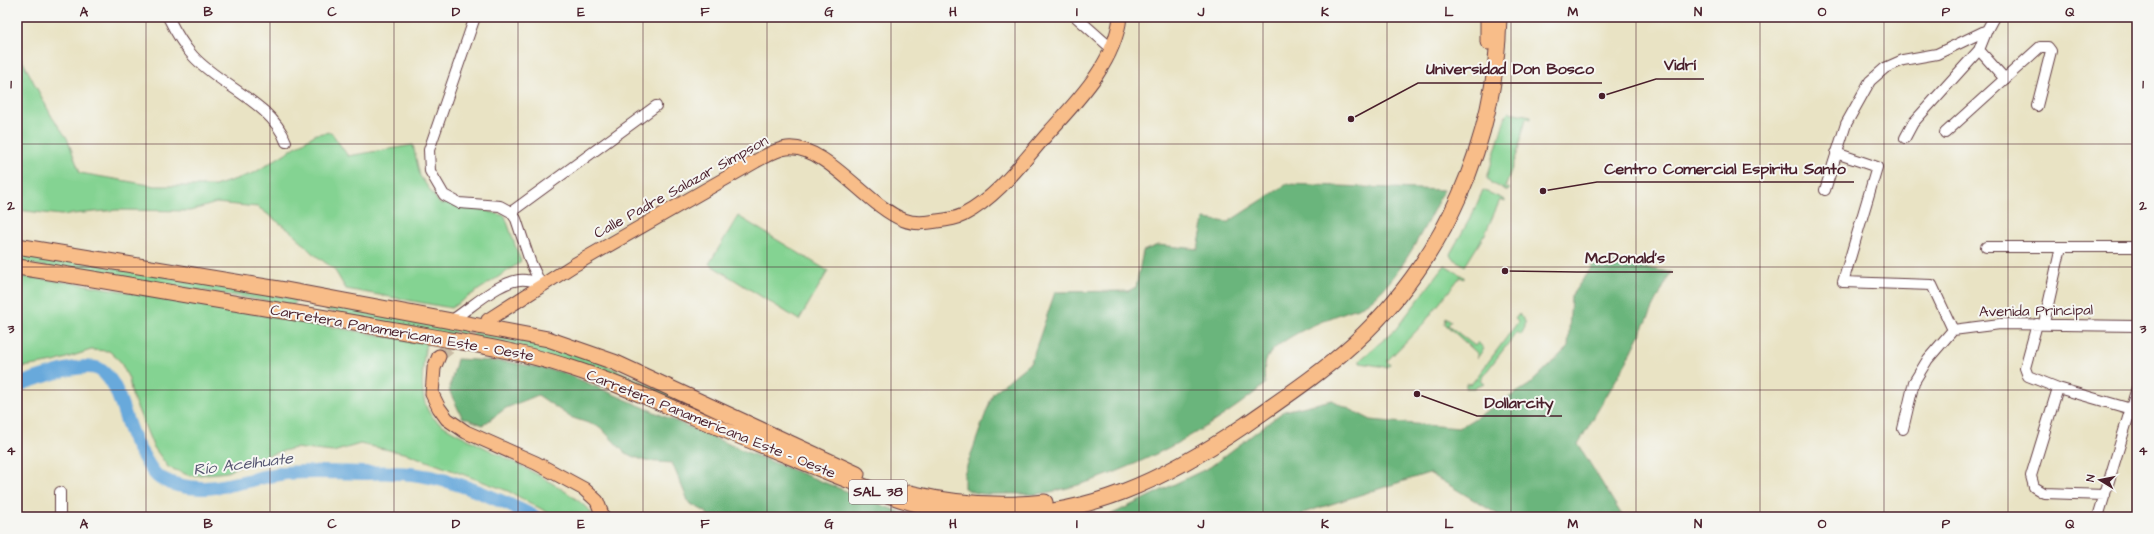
<svg xmlns="http://www.w3.org/2000/svg" width="2154" height="534" font-family="'Architects Daughter',sans-serif">
<style>
.green{fill:#84d392;stroke:#67795e}
.forest{fill:#6bb57c;stroke:#5a6a54}
.lines{fill:none;stroke-linecap:round;stroke-linejoin:round}
.river{stroke:#68a9db;stroke-width:14}
.major-tunnel{stroke:#c9bca5;stroke-width:13;stroke-dasharray:13 6;stroke-linecap:butt}
.minor-casing{stroke:#623c42;stroke-width:12}
.major-casing{stroke:#623c42;stroke-width:15}
.highway-casing{stroke:#623c42;stroke-width:17}
.minor{stroke:#fff;stroke-width:10}
.major{stroke:#f8bd89;stroke-width:13}
.highway{stroke:#f8bd89;stroke-width:15}
.grid{fill:none;stroke:#4a1f2b;stroke-width:1;stroke-opacity:0.55}
.labels{text-anchor:middle;dominant-baseline:central;stroke-width:4;stroke-linejoin:round;paint-order:stroke}
.shield{fill:#f6f6f2;stroke:#7e6067;stroke-width:1}
.shield-label{font-size:14px;font-weight:bold;fill:#4a1f2b}
.street-label{font-size:15px;fill:#4a1f2b;stroke:#f6f6f2}
.water-label{font-size:16px;font-style:italic;fill:#565671;stroke:#f6f6f2}
.leader{fill:none;stroke:#4a1f2b;stroke-width:1.5}
.callout-dot{fill:#4a1f2b;stroke:#f6f6f2;stroke-width:1.5}
.callout-label{font-size:16px;text-anchor:middle;font-weight:bold;fill:#4a1f2b;stroke:#f6f6f2;stroke-width:4;stroke-linejoin:round;paint-order:stroke}
.neatline{fill:none;stroke:#4a1f2b;stroke-width:1.5}
.grid-label{font-size:13px;text-anchor:middle;font-weight:bold;fill:#4a1f2b}
</style>
<rect width="100%" height="100%" fill="#f6f6f2"/>
<filter id="ink" filterUnits="userSpaceOnUse"><feTurbulence type="fractalNoise" baseFrequency=".025" numOctaves="2"/><feDisplacementMap in="SourceGraphic" scale="8" xChannelSelector="R" yChannelSelector="G"/><feConvolveMatrix kernelMatrix="1 2 1 2 8 2 1 2 1" color-interpolation-filters="sRGB"/></filter>
<filter id="wash" filterUnits="userSpaceOnUse"><feTurbulence type="fractalNoise" baseFrequency=".012" numOctaves="4" result="noise"/><feDisplacementMap in="SourceGraphic" scale="16" xChannelSelector="R" yChannelSelector="G"/><feGaussianBlur stdDeviation="0.9" result="paint"/><feColorMatrix in="noise" values="0 0 0 0 0 0 0 0 0 0 0 0 0 0 0 0 0 1.4 0 .05"/><feComposite in="paint" operator="in"/></filter>
<g filter="url(#wash)">
<rect width="100%" height="100%" fill="#e9e3c4"/>
<!-- green -->
<path class="green" d="M17,58H21L52,117L67,138L80,173L155,186H215L254,173L316,134L331,132L348,156L413,145L420,176L440,204L459,203L505,216L521,262L451,308L346,289L334,269L311,252L294,234L258,207L216,203L190,211L117,210L61,215L17,210Z
M1509,112L1531,116V119L1526,118L1517,154L1505,187L1510,189L1508,191L1491,183L1487,178L1506,115Z
M1483,190L1505,200V202L1500,200L1485,234L1465,266L1451,257L1450,254L1473,213Z
M738,216L828,271L799,320L709,264Z
M17,251L296,299L294,305L17,262Z
M1445,265L1464,277V279L1460,277L1424,323L1387,361L1390,365L1386,367L1360,363V360L1395,330Z
M17,276L81,284L426,343C423,362 418,397 430,414C436,423 456,433 466,438C496,454 579,491 594,517H556L508,491L408,454L360,444L333,452L295,448L253,459L227,472L190,476L168,467L153,446L132,395L129,379L120,361L109,351L91,350L54,362L17,368Z
M331,303L576,352L724,419L723,422L610,378L326,310V306Z
M1519,314L1525,321V327L1521,335L1517,332L1480,380L1484,383L1475,388H1466V383L1470,384L1474,381L1518,322L1515,319Z
M1446,317L1451,321L1448,325L1475,346L1478,342L1484,349L1477,358V353L1445,324Z"/>
<!-- forest -->
<path class="forest" d="M1287,184L1444,190C1424,227 1402,277 1368,303C1361,308 1350,310 1343,313C1324,320 1280,338 1269,355C1263,364 1264,374 1265,384C1211,431 1110,484 1038,494C1027,495 1016,493 1005,494C988,494 979,496 964,488V474L993,393L1031,362L1055,292L1128,291L1136,287L1143,251L1158,245L1198,249L1204,219L1228,222Z
M1596,261L1671,272L1627,361L1578,444L1623,517H1502L1429,473L1303,513V517H1100L1108,516L1210,467L1284,411L1332,400L1371,420L1459,428L1529,385L1568,347L1571,296Z
M457,359L509,362L562,372L747,452L912,517H709L706,512L689,503L672,463L645,461L625,453L600,427L570,417L538,395L506,408L483,425L462,417L449,390Z"/>
<g class="lines">
<!-- river -->
<path class="river" d="M17,385C36,379 81,361 99,369C106,373 113,383 116,390C125,411 129,435 142,454C147,462 152,473 160,478C202,501 243,478 286,473C311,471 337,472 362,473C373,473 384,472 395,473C444,474 492,496 535,517"/>
</g>
</g>
<g filter="url(#ink)">
<g class="lines">
<!-- major-tunnel -->
<path class="major-tunnel" d="M439,356L465,335L485,322"/>
<!-- minor casing -->
<g class="minor-casing">
<path id="minor" d="M168,17C175,31 182,44 193,56C220,86 272,103 286,142
M475,17L429,150L430,171L444,195L459,203L500,206L511,212L516,219L530,261L541,285
M1076,17L1112,49
M1979,50L2005,79
M1945,133L2040,47H2048L2051,51L2037,106
M1905,138L1913,123L1979,50L1987,30
M1836,153L1877,167L1843,282L1932,285L1953,330
M1825,190L1846,124L1870,81L1885,68L1903,60L1937,54L1987,30L1994,17
M511,212L656,106
M1986,247H2137
M452,320C471,308 503,277 526,280C531,280 537,283 541,285
M2044,323L2061,247
M2037,324L2025,368L2028,376L2058,388L2131,409
M2058,388L2031,476L2034,487L2044,493L2105,495
M1903,429L1914,382L1928,359L1953,330L2000,324L2137,326
M60,517V492
M2098,517L2137,388"/>
</g>
<!-- major casing -->
<g class="major-casing">
<path id="major" d="M488,320L574,265L756,161C766,156 776,149 787,148C826,144 867,206 904,220C914,224 926,223 937,221C946,220 955,219 963,215C998,197 1024,160 1050,131C1079,99 1115,62 1120,17
M439,356L434,368L432,394L439,408L447,419L466,432L536,463L584,489L597,501L603,517"/>
</g>
<!-- highway casing -->
<g class="highway-casing">
<path id="highway" d="M1488,42V17
M17,246L285,290L548,339L614,362L857,474
M17,267C100,279 182,295 265,308C322,317 378,327 434,337C478,345 522,352 565,366C605,378 644,396 682,412C726,431 771,449 815,467C871,490 926,513 987,515C1085,519 1166,479 1245,425C1282,399 1320,374 1353,344C1445,260 1496,142 1499,17
M910,493C955,504 999,507 1045,502"/>
</g>
<!-- minor -->
<use href="#minor" class="minor"/>
<!-- major -->
<use href="#major" class="major"/>
<!-- highway -->
<use href="#highway" class="highway"/>
</g>
</g>
<!-- grid -->
<path class="grid" d="M146,17V517M270,17V517M394,17V517M518,17V517M643,17V517M767,17V517M891,17V517M1015,17V517M1139,17V517M1263,17V517M1387,17V517M1511,17V517M1636,17V517M1760,17V517M1884,17V517M2008,17V517M17,144H2137M17,267H2137M17,390H2137"/>
<g class="labels">
<!-- shield labels -->
<rect class="shield" x="849" y="480" width="58" height="24" rx="3"/>
<g class="shield-label">
<text x="878" y="492">SAL 38</text>
</g>
<!-- street labels -->
<g class="street-label">
<text transform="translate(681 187) rotate(-29)">Calle Padre Salazar Simpson</text>
<text transform="translate(2036 311) rotate(-1)">Avenida Principal</text>
<text transform="translate(402 333) rotate(10)">Carretera Panamericana Este - Oeste</text>
<text transform="translate(711 424) rotate(22)">Carretera Panamericana Este - Oeste</text>
</g>
<!-- water labels -->
<g class="water-label">
<text transform="translate(243 464) rotate(-7)">Río Acelhuate</text>
</g>
</g>
<!-- callouts -->
<path class="leader" d="M1602 96L1656 79H1704M1351 119L1418 83H1602M1543 191L1597 182H1854M1505 271L1577 272H1673M1417 394L1477 416H1562"/>
<g class="callout-dot">
<circle cx="1602" cy="96" r="4"/>
<circle cx="1351" cy="119" r="4"/>
<circle cx="1543" cy="191" r="4"/>
<circle cx="1505" cy="271" r="4"/>
<circle cx="1417" cy="394" r="4"/>
</g>
<g class="callout-label">
<text x="1680" y="70">Vidrí</text>
<text x="1510" y="74">Universidad Don Bosco</text>
<text x="1725" y="174">Centro Comercial Espiritu Santo</text>
<text x="1625" y="263">McDonald's</text>
<text x="1519" y="408">Dollarcity</text>
</g>
<!-- margin -->
<rect width="2154" height="534" fill="none" stroke="#f6f6f2" stroke-width="44"/>
<!-- north arrow -->
<g transform="translate(2100 480) rotate(280)" stroke="#f6f6f2" stroke-width="3" paint-order="stroke">
<path d="M0-3L7 15L0 10L-7 15Z" fill="#4a1f2b"/>
<text y="-6" font-size="11" font-weight="bold" text-anchor="middle" fill="#4a1f2b">N</text>
</g>
<rect x="22" y="22" width="2110" height="490" class="neatline"/>
<g class="grid-label">
<text x="84" y="16">A</text>
<text x="208" y="16">B</text>
<text x="332" y="16">C</text>
<text x="456" y="16">D</text>
<text x="581" y="16">E</text>
<text x="705" y="16">F</text>
<text x="829" y="16">G</text>
<text x="953" y="16">H</text>
<text x="1077" y="16">I</text>
<text x="1201" y="16">J</text>
<text x="1325" y="16">K</text>
<text x="1449" y="16">L</text>
<text x="1573" y="16">M</text>
<text x="1698" y="16">N</text>
<text x="1822" y="16">O</text>
<text x="1946" y="16">P</text>
<text x="2070" y="16">Q</text>
<text x="11" y="88">1</text>
<text x="2143" y="88">1</text>
<text x="11" y="210">2</text>
<text x="2143" y="210">2</text>
<text x="11" y="333">3</text>
<text x="2143" y="333">3</text>
<text x="11" y="455">4</text>
<text x="2143" y="455">4</text>
<text x="84" y="528">A</text>
<text x="208" y="528">B</text>
<text x="332" y="528">C</text>
<text x="456" y="528">D</text>
<text x="581" y="528">E</text>
<text x="705" y="528">F</text>
<text x="829" y="528">G</text>
<text x="953" y="528">H</text>
<text x="1077" y="528">I</text>
<text x="1201" y="528">J</text>
<text x="1325" y="528">K</text>
<text x="1449" y="528">L</text>
<text x="1573" y="528">M</text>
<text x="1698" y="528">N</text>
<text x="1822" y="528">O</text>
<text x="1946" y="528">P</text>
<text x="2070" y="528">Q</text>
</g>
</svg>
